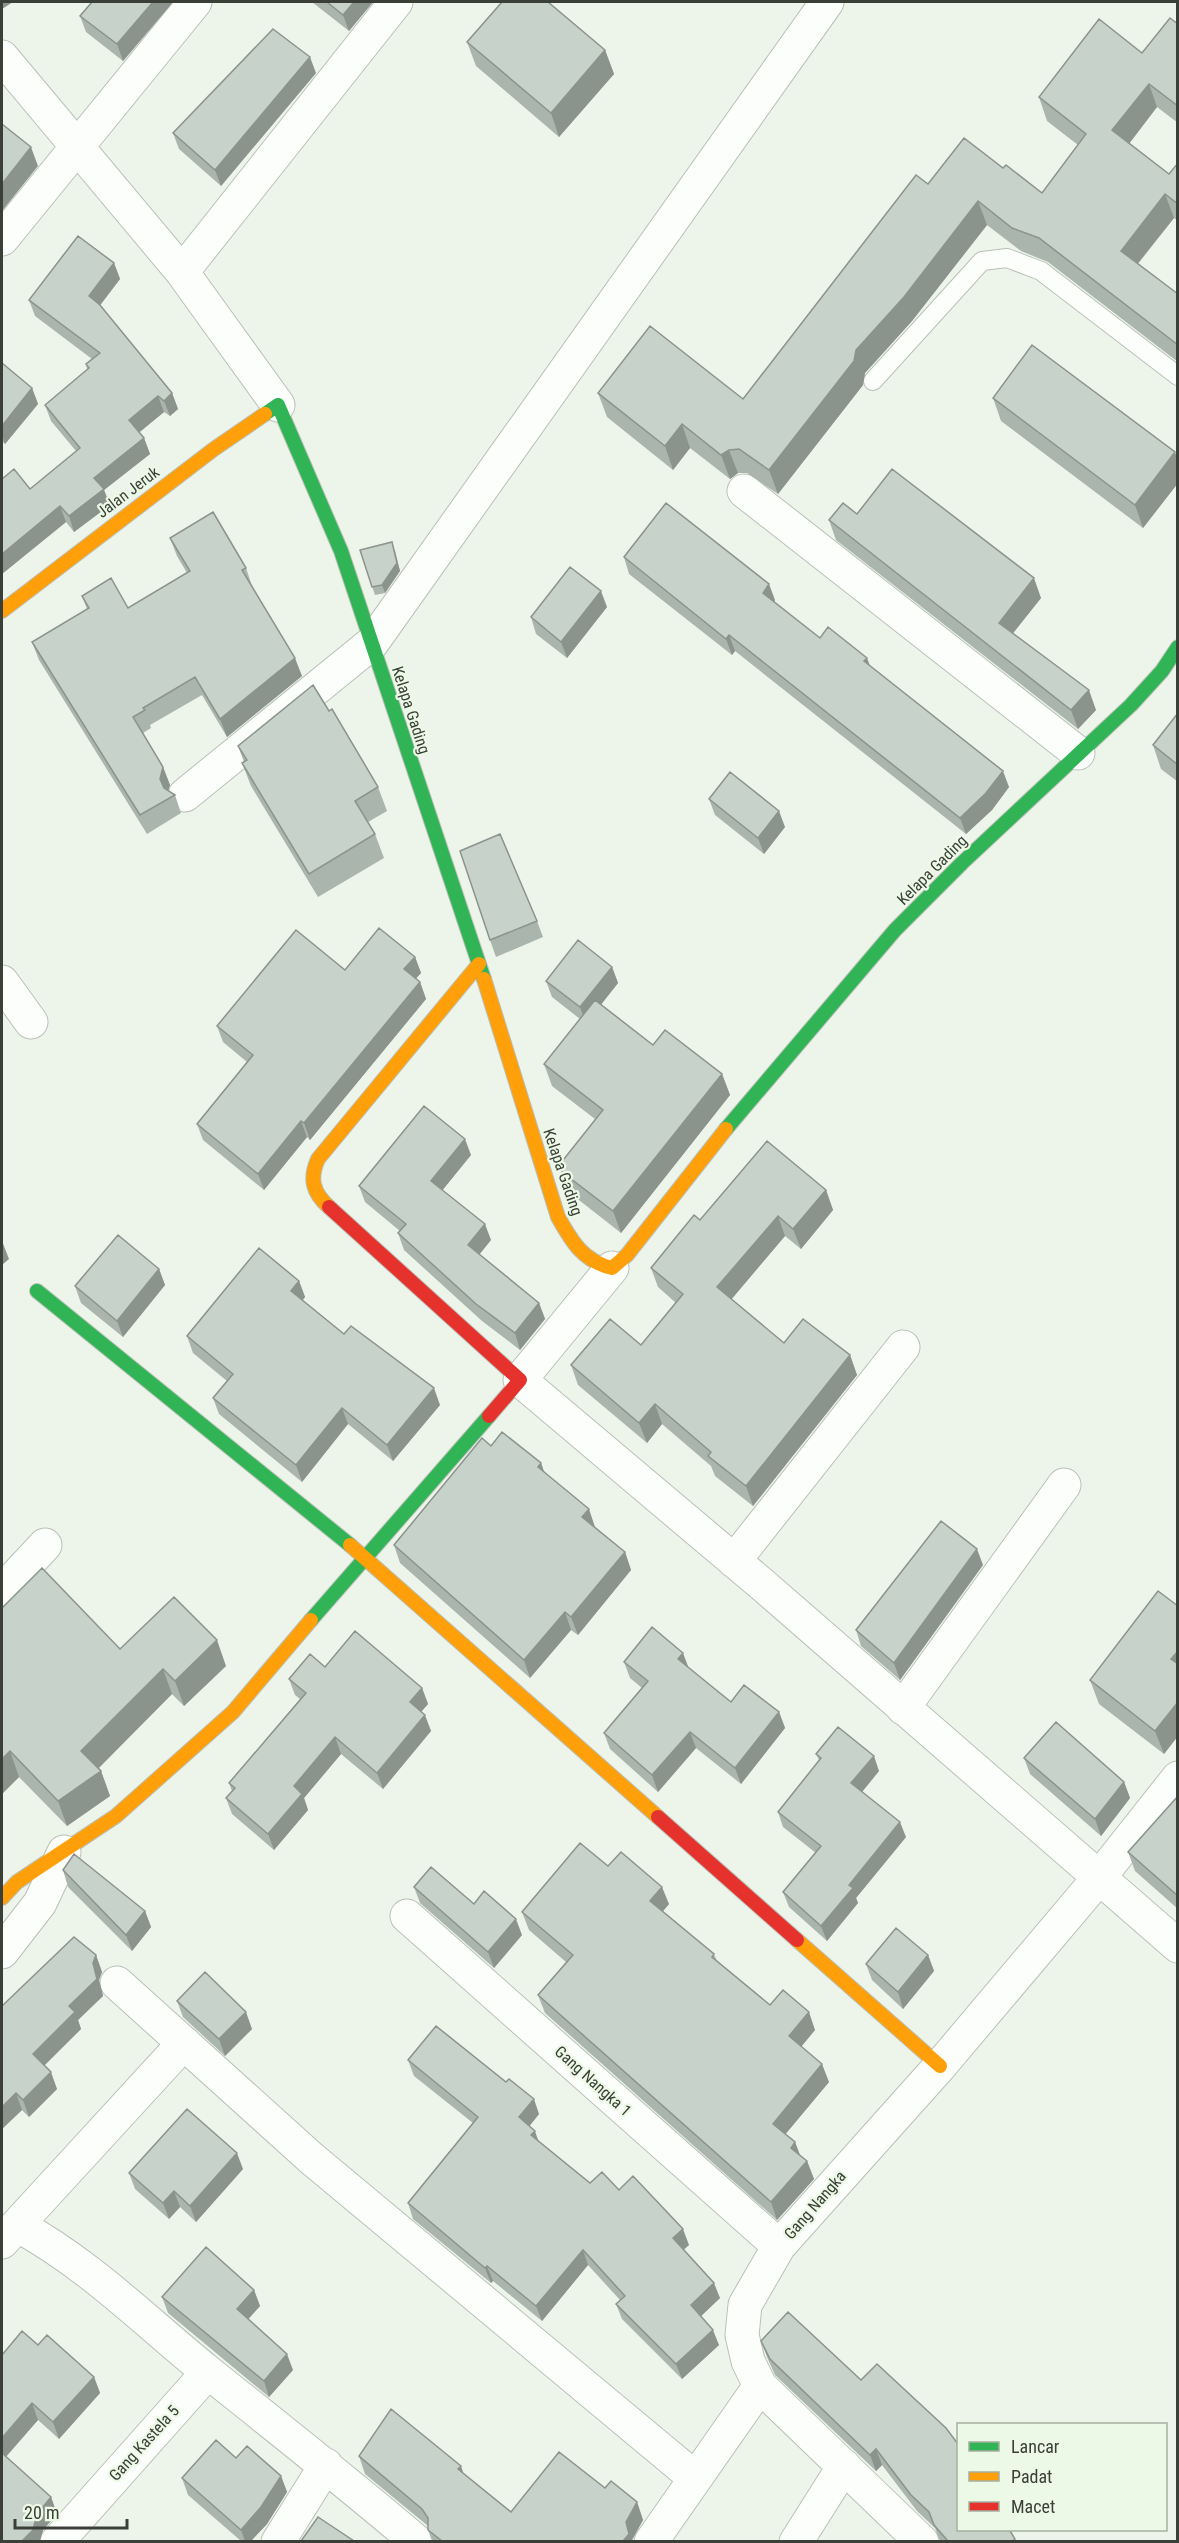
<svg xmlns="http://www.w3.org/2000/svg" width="1179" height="2543" font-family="'Roboto Condensed',sans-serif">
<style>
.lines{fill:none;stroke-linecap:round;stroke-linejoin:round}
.lane-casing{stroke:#bac0b8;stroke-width:20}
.street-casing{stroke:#bac0b8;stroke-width:35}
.fast-casing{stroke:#bac0b8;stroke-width:16}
.slow-casing{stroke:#bac0b8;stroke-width:16}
.jam-casing{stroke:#bac0b8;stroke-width:16}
.lane{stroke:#fcfefc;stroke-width:18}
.street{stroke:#fcfefc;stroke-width:33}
.fast{stroke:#30b455;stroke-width:14}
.slow{stroke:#ff9f0a;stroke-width:14}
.jam{stroke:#e5322d;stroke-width:14}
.wall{fill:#aab5ae}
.shaded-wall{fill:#8b938d}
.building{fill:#c6d2ca;stroke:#8b938d;stroke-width:1.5}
.labels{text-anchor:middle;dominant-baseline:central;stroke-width:4.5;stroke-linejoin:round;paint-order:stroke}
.street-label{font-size:16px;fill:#3a3f38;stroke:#ecf9e6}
</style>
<rect width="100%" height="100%" fill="#edf5ea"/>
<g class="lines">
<!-- lane casing -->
<g class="lane-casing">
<path id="lane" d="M873,381L982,261L1007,258L1041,271L1178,376"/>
</g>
<!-- street casing -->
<g class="street-casing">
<path id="street" d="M2,57L182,272L278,405
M2,239L195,2
M182,272L396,2
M744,491L1078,753
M185,795L372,643L827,2
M2,982L31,1022
M612,1268L520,1380L764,1586L1178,1946
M734,1561L903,1347
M2,1591L45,1545
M903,1708L1064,1485
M407,1916L779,2246
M2,1952L40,1903L64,1852
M117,1983L311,2158L695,2478
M17,2225L184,2043
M2,2242L17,2225C89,2264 145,2321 208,2372C278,2428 348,2483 417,2542
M57,2542L208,2372
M278,2542L326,2465
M651,2542L760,2386
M796,2542L844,2466
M922,2542L760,2386L748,2361L742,2335L745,2305L779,2246L940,2066L1098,1879L1178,1778"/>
</g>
<!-- fast casing -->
<g class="fast-casing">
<path id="fast" d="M265,414L278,405L341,551L484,979
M726,1129L895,930L962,863L1131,705L1162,671L1178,647
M37,1291L350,1545
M311,1620L489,1416"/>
</g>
<!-- slow casing -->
<g class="slow-casing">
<path id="slow" d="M2,611L214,449L265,414
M484,979L558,1217C572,1242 583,1261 612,1268L627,1255L726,1129
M329,1207C313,1193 309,1179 318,1159L479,964
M350,1545L658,1817
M2,1898L17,1882L116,1816L233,1712L311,1620
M797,1940L940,2066"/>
</g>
<!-- jam casing -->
<g class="jam-casing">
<path id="jam" d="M329,1207L520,1380L489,1416
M658,1817L797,1940"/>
</g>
<!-- lane -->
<use href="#lane" class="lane"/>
<!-- street -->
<use href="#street" class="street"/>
<!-- fast -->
<use href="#fast" class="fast"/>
<!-- slow -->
<use href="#slow" class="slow"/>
<!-- jam -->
<use href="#jam" class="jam"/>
</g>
<!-- wall -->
<path class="wall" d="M92,2H173L123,61L86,32L80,16Z
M312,2H373L349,31Z
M1178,24V123L1157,107L1129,144L1169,174L1178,163V221L1174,218L1138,264L1178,294V362L1048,262L1021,251L987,225L912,321L865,373L863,385L778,494L747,473H738L730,479L690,448L673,470L607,417L598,393L743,399L928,184L1003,168L1042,193L1078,145L1047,121L1039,97L1142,53Z
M467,42L605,50L614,74L559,137L476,66Z
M316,73L221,186L179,149L173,133Z
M114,263L120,279L100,305L172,393L178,409L170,416L164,412L139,432L144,438L150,454L104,490L110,505L74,532L66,522L2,574V479L30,489L76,451L51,421L45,405L87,369L86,364L92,359L35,316L29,300Z
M2,363L32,388L38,404L5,444L2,441Z
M993,398L1178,460V483L1143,528L1001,421Z
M857,514L1041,598L1013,633L1096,710L1078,729L836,540L829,520Z
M170,538L246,568L252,586L302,676L227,737L202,695L150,725L151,728L143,733L163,767L170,785L168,791L175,795L181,813L147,834L39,660L32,642L87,609L82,596L128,608L187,573L177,556Z
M360,550H395L400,571L385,593L375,595Z
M624,557L775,600L774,602L820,638L870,666L1009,787L992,810L966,834L735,651L732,655L629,574Z
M607,607L567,658L536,634L531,617Z
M329,711L378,787L387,811L368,822L375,834L384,858L318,897L251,786L242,763L244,762L238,746Z
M1178,713V782L1161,769L1153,745Z
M709,799L785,827L764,854L715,815Z
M537,921L543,937L496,957L490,940Z
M415,957L421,973L416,978L420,982L426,999L310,1140L307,1137L264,1190L203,1140L197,1124L247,1062L223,1042L217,1026L345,970Z
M612,967L618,983L601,1004L653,1045L722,1074L730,1095L621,1233L570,1193L560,1164L595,1119L552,1086L544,1064L580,1019L552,997L546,981Z
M471,1155L442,1190L491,1240L479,1255L539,1303L545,1319L520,1350L482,1321L404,1250L398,1233L400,1231L365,1202L359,1186Z
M826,1190L833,1210L801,1249L785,1236L731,1299L784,1343L850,1355L857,1375L753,1506L715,1476L711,1466L662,1424L647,1443L578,1385L571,1365L641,1345L676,1303L658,1287L651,1268Z
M159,1269L165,1285L123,1337L81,1303L75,1286Z
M299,1281L305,1297L303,1300L344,1334L440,1405L393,1461L348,1424L302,1482L219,1414L213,1398L227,1381L193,1353L187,1336Z
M491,1446L541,1463L544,1471L595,1527L625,1552L631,1570L578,1635L571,1630L530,1678L400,1563L394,1545Z
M983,1565L900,1680L861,1646L856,1630Z
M1178,1606V1736L1164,1754L1099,1704L1090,1680Z
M2,1608L120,1649L226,1666L184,1706L172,1694L98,1768L101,1771L110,1796L67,1826L19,1777L2,1794Z
M624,1662L689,1669L731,1702L779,1712L785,1728L741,1784L696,1748L658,1792L610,1749L604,1733L642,1688L630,1678Z
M325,1667L422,1688L428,1704L421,1711L431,1731L383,1789L341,1754L304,1798L308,1810L274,1850L232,1814L226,1798L232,1791L229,1783L300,1699L295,1695L289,1679Z
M816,1754L879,1771L862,1792L906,1837L856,1898L858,1903L827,1941L789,1907L783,1892L816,1853L783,1827L778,1812L819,1760Z
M1024,1758L1124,1782L1130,1798L1101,1836L1030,1774Z
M1178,1796V1909L1135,1871L1128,1852Z
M608,1866L669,1904L663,1911L714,1954L717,1961L770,2005L815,2030L801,2047L829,2082L785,2134L795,2142L800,2156L807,2161L814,2179L777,2220L545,2013L538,1995L566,1962L529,1930L522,1912Z
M63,1870L145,1911L151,1927L132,1951L68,1887Z
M414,1887L474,1904L522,1935L494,1968L420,1903Z
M96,1955L102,1972L99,1980L103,1996L78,2020L81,2029L44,2065L57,2089L29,2117L22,2110L2,2129V2006Z
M928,1955L934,1971L903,2009L872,1980L866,1964Z
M177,2001L252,2029L225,2056L183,2017Z
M408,2060L539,2114L529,2126L539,2141L590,2183L619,2190L689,2245L683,2249L720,2298L701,2316L719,2345L682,2379L622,2319L616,2304L620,2300L588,2265L542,2321L493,2281L491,2283L413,2219L408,2203L473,2123L414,2076Z
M243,2169L196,2222L180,2207L169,2219L135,2189L129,2173Z
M254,2290L260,2306L248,2319L293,2370L269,2397L168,2313L162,2297Z
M761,2341L861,2380L958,2529L1017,2541H940L935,2528L917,2511L882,2465L876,2471L775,2375L767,2357Z
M38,2345L94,2377L100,2393L59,2439L38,2420L6,2457L51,2497L57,2514L43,2530L40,2541H2V2355Z
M359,2456L464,2474L511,2512L605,2488L637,2502L643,2520L632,2540L633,2541H432L428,2530V2526L365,2474Z
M236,2458L281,2476L287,2492L267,2524L251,2541H241L188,2495L182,2478Z"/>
<!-- shaded-wall -->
<path class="shaded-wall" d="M2,2H13L2,9Z
M153,2H173L123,61L117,44Z
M354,2H373L349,31L343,15Z
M605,50L614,74L559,137L551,113Z
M310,57L316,73L221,186L215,170Z
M1149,84L1157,107L1121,154L1112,130Z
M31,147L38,166L2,211V184Z
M1165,194L1174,218L1129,274L1121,251Z
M978,201L987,225L912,321L865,373L863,385L778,494L769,470L856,350Z
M114,263L120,279L95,312L89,296Z
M32,388L38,404L5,444L2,434V426Z
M172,393L178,409L170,416L164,401Z
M158,396L164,412L135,436L129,420Z
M682,424L690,448L673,470L665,446Z
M144,438L150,454L104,490L110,505L74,532L69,516L94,478Z
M729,450L738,473L730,479L721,455Z
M1175,452L1178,460V483L1143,528L1135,505Z
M60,506L66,522L2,574V554Z
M392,542L400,571L385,593L382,585Z
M1034,578L1041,598L1006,642L999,623Z
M769,584L775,600L769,609L763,593Z
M601,591L607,607L567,658L561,642Z
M729,635L735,651L732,655L726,639Z
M295,658L302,676L227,737L220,719Z
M867,658L873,674L864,661Z
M1089,690L1096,710L1078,729L1071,710Z
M163,767L170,785L166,797L160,779Z
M1003,771L1009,787L992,810L966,834L960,818Z
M779,811L785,827L764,854L758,838Z
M415,957L421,973L410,985L404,969Z
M612,967L618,983L586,1024L580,1007Z
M420,982L426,999L310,1140L304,1123Z
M722,1074L730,1095L621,1233L613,1211Z
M301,1121L307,1137L264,1190L258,1174Z
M465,1139L471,1155L437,1197L431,1181Z
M826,1190L833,1210L801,1249L793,1229Z
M778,1216L785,1236L725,1307L717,1287Z
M485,1224L491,1240L474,1261L468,1245Z
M2,1241L9,1259L2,1265Z
M159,1269L165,1285L123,1337L117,1321Z
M299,1281L305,1297L297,1307L291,1291Z
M539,1303L545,1319L520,1350L515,1333Z
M850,1355L857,1375L753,1506L746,1486Z
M434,1388L440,1405L393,1461L387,1445Z
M655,1404L662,1424L647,1443L639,1423Z
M342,1408L348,1424L302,1482L296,1465Z
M541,1463L547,1481L538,1467Z
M589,1509L595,1527L589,1535L582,1517Z
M977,1549L983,1565L900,1680L894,1663Z
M625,1552L631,1570L578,1635L571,1617Z
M565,1612L571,1630L530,1678L524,1660Z
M217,1640L226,1666L184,1706L175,1681Z
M1178,1651V1677L1171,1659Z
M683,1653L689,1669L678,1659Z
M163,1669L172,1694L91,1776L81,1751Z
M422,1688L428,1704L416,1718L410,1702Z
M1178,1702V1736L1164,1754L1155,1731Z
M779,1712L785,1728L741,1784L735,1768Z
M425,1715L431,1731L383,1789L377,1773Z
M690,1732L696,1748L658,1792L652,1775Z
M335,1737L341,1754L304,1798L308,1810L274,1850L268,1834L294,1786Z
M10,1751L19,1777L2,1794V1759Z
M874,1756L879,1771L857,1798L851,1783Z
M101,1771L110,1796L67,1826L58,1801Z
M1124,1782L1130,1798L1101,1836L1095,1819Z
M900,1822L906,1837L856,1898L858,1903L827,1941L821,1926L849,1885Z
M662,1887L669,1904L657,1918L650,1901Z
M145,1911L151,1927L132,1951L126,1935Z
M516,1919L522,1935L494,1968L488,1952Z
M96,1955L102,1972L99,1980L103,1996L78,2020L81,2029L39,2071L33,2054L93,1963Z
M928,1955L934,1971L903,2009L898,1992Z
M246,2012L252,2029L225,2056L219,2039Z
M809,2012L815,2030L795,2054L789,2036Z
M822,2064L829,2082L779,2142L773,2124Z
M51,2072L57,2089L29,2117L23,2100Z
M16,2093L22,2110L2,2129V2107Z
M534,2099L539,2114L524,2133L519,2117Z
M535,2131L540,2146L531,2135Z
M795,2142L802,2160L791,2148Z
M237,2153L243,2169L196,2222L190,2206Z
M807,2161L814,2179L777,2220L771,2202Z
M174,2191L180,2207L169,2219L163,2203Z
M683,2229L689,2245L679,2254L673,2238Z
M583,2250L588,2265L542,2321L536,2306Z
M487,2266L493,2281L491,2283L485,2268Z
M714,2283L720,2298L697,2320L691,2305Z
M254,2290L260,2306L243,2325L237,2309Z
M713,2330L719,2345L682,2379L676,2364Z
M287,2354L293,2370L269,2397L264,2381Z
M94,2377L100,2393L59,2439L53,2422Z
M32,2403L38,2420L2,2461V2438Z
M876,2449L882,2465L876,2471L870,2455Z
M461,2466L467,2484L458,2469Z
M281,2476L287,2492L267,2524L251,2541H245L241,2530Z
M51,2497L57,2514L43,2530L40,2541H22L37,2514Z
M637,2502L643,2520L632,2540L633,2541H623L626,2522Z"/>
<!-- building -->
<path class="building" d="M92,2H153L117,44L80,16Z
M327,2H354L343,15Z
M502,2H548L605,50L551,113L467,42Z
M1170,18L1178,24V106L1149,84L1112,130L1169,174L1178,163V204L1165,194L1121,251L1178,294V345L1039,238L1012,228L978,201L904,297L856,350L854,361L769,470L739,449L729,450L721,455L682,424L665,446L598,393L650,326L743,399L916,175L928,184L964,138L1003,168L1006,165L1042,193L1086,134L1039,97L1099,19L1142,53Z
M273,29L310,57L215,170L173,133Z
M2,124L31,147L2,184Z
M78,236L114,263L89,296L100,305L172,393L164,401L158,396L129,420L144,438L94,478L104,489L69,516L60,506L2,554V479L14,469L30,489L80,448L45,405L89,368L86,364L100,353L29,300Z
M1032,345L1175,452L1135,505L993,398Z
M2,363L32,388L2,426Z
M892,469L1034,578L999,623L1089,690L1071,710L829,520L843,503L857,514Z
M666,503L769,584L763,593L820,638L828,627L867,658L864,661L1003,771L986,793L960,818L729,635L726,639L624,557Z
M213,512L246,568L242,570L295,658L220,719L195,677L143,708L145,710L133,717L163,767L160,779L164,788L175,795L140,815L32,642L89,608L82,596L111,578L128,608L190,571L170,538Z
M392,542L397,563L382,585L372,587L360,550Z
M570,567L601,591L561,642L531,617Z
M313,685L329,711L332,709L378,787L355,801L375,834L309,874L242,763L247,760L238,746Z
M1178,713V765L1153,745Z
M730,772L779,811L758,838L709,799Z
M500,834L537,921L490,940L460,851Z
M379,928L415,957L404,969L420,982L304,1123L301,1121L258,1174L197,1124L253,1055L217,1026L296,930L345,970Z
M578,940L612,967L580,1007L546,981Z
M595,1000L653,1045L665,1030L722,1074L613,1211L562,1172L560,1164L603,1110L544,1064Z
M424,1106L465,1139L431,1181L485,1224L468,1245L539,1303L515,1333L476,1304L398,1233L406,1224L359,1186Z
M767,1141L826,1190L793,1229L778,1216L717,1287L784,1343L803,1319L850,1355L746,1486L708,1456L711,1452L655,1404L639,1423L571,1365L610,1319L641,1345L683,1294L651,1268L694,1215L700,1220Z
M118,1235L159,1269L117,1321L75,1286Z
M259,1248L299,1281L291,1291L344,1334L351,1326L434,1388L387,1445L342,1408L296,1465L213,1398L233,1374L187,1336Z
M502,1432L541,1463L538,1467L589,1509L582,1517L625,1552L571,1617L565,1612L524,1660L394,1545L482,1438L491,1446Z
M941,1521L977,1549L894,1663L856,1630Z
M42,1568L120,1649L174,1597L217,1640L175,1681L163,1669L81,1751L101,1771L58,1801L10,1751L2,1759V1608Z
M1158,1591L1178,1606V1651L1171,1659L1178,1664V1702L1155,1731L1090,1680Z
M652,1627L683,1653L678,1659L731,1702L744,1685L779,1712L735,1768L690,1732L652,1775L604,1733L648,1681L624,1662Z
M355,1631L422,1688L410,1702L425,1715L377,1773L335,1737L294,1786L302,1794L268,1834L226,1798L235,1788L229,1783L306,1693L289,1679L310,1654L325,1667Z
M1056,1722L1124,1782L1095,1819L1024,1758Z
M838,1727L874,1756L851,1783L900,1822L849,1885L853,1888L821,1926L783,1892L821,1846L778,1812L821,1758L816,1754Z
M1178,1796V1896L1128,1852Z
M580,1843L608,1866L621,1852L662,1887L650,1901L714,1954L712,1957L770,2005L783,1990L809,2012L789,2036L822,2064L773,2124L795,2142L791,2148L807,2161L771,2202L538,1995L573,1955L522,1912Z
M74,1854L145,1911L126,1935L63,1870Z
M431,1867L474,1904L484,1891L516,1919L488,1952L414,1887Z
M896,1928L928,1955L898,1992L866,1964Z
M74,1937L96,1955L93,1963L97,1979L69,2006L75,2012L33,2054L51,2072L23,2100L16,2093L2,2107V2006Z
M205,1972L246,2012L219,2039L177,2001Z
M436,2026L506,2082L509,2079L534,2099L519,2117L535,2131L531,2135L590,2183L602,2172L619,2190L633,2176L683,2229L673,2238L714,2283L691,2305L713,2330L676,2364L616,2304L625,2296L583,2250L536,2306L487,2266L485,2268L408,2203L478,2117L408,2060Z
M187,2109L237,2153L190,2206L174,2191L163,2203L129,2173Z
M206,2247L254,2290L237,2309L287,2354L264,2381L162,2297Z
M788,2312L861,2380L877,2364L946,2428L958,2444V2529H1009L1015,2539L1012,2541H948L934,2525L929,2512L911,2495L876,2449L870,2455L770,2359L761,2341Z
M22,2331L38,2345L47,2335L94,2377L53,2422L32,2403L2,2438V2355Z
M391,2409L461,2466L458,2469L511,2512L559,2452L605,2488L611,2481L637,2502L626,2522L629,2534L623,2541H442L428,2530V2518L422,2509L359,2456Z
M216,2440L236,2458L247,2446L281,2476L261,2507L241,2530L182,2478Z
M2,2453L51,2497L37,2514L33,2530L22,2541H2Z
M318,2517L354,2541H301Z"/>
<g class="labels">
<!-- street labels -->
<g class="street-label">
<text transform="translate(128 492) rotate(-37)">Jalan Jeruk</text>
<text transform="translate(411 710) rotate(72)">Kelapa Gading</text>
<text transform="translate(932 870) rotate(-45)">Kelapa Gading</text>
<text transform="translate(563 1172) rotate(71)">Kelapa Gading</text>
<text transform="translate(593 2081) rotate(42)">Gang Nangka 1</text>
<text transform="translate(815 2205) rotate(-49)">Gang Nangka</text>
<text transform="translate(144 2443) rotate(-48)">Gang Kastela 5</text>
</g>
</g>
<!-- border -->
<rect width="1179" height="2543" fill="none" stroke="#3a3f38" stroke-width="6"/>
<!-- legend -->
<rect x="957" y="2423" width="210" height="108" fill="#ecf9e6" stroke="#a5afa0" stroke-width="1.5"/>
<rect x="969" y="2442" width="30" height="9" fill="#30b455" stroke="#a5afa0" stroke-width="1.5"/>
<text x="1011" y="2453" font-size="18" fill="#3a3f38">Lancar</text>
<rect x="969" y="2472" width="30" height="9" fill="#ff9f0a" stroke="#a5afa0" stroke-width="1.5"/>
<text x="1011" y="2483" font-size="18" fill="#3a3f38">Padat</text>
<rect x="969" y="2502" width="30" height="9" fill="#e5322d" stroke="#a5afa0" stroke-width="1.5"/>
<text x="1011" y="2513" font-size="18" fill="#3a3f38">Macet</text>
<!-- scale -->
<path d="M15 2519v9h112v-9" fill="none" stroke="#3a3f38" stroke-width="3"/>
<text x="24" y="2519" font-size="18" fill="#3a3f38" stroke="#ecf9e6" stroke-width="4.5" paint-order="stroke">20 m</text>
</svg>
